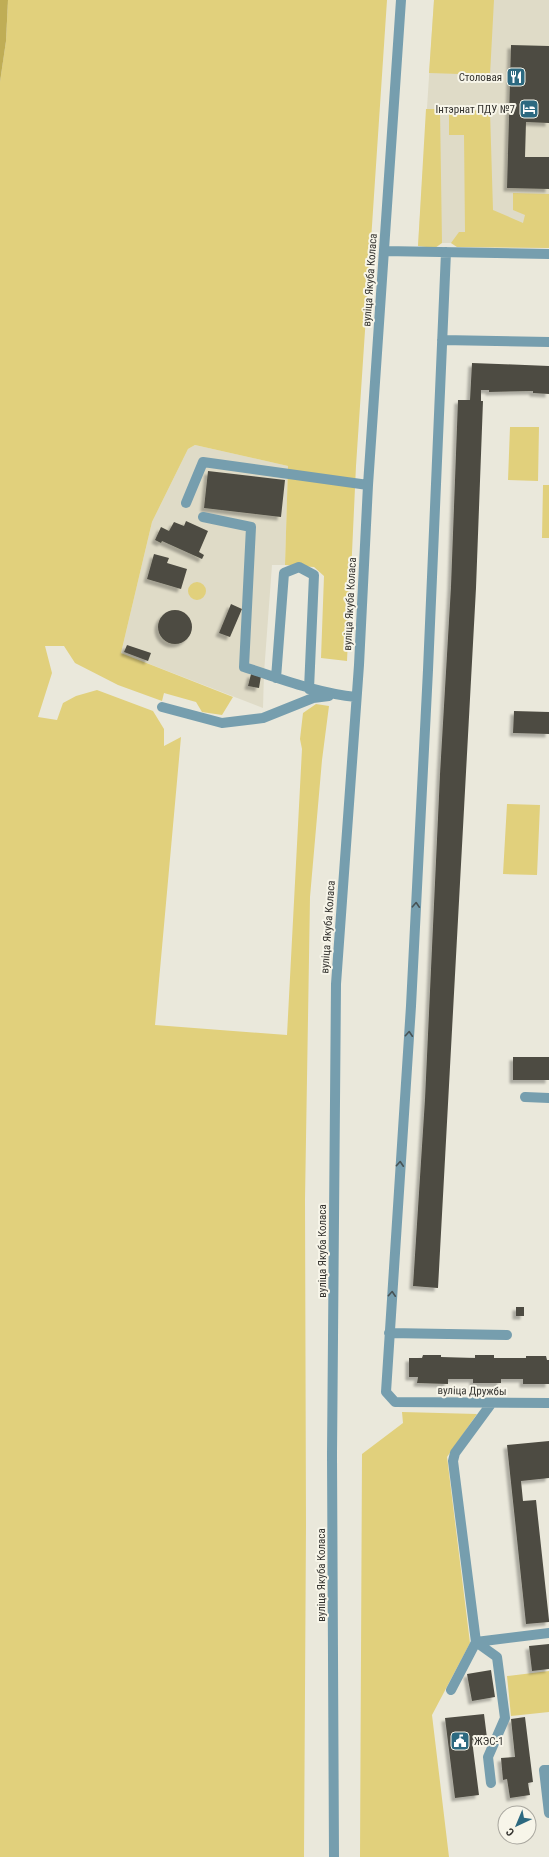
<svg xmlns="http://www.w3.org/2000/svg" width="549" height="1857" font-family="'Roboto Condensed',sans-serif">
<style>
.built{fill:#dfdbc7}
.green{fill:#e1d07c}
.water{fill:#bfad55}
.building{fill:#4e4c42;filter:url(#shadow)}
.lines{fill:none;stroke-linecap:round;stroke-linejoin:round}
.minor{stroke:#769eae;stroke-width:10}
.oneway{stroke:#485355}
.labels{text-anchor:middle;dominant-baseline:central;stroke-width:4;stroke-linejoin:round;paint-order:stroke}
.poi-label{font-size:11px;fill:#34332f;stroke:#f7f5e9;text-anchor:end}
.street-label{font-size:11px;fill:#34332f;stroke:#f7f5e9}
</style>
<defs>
<filter id="shadow"><feDropShadow dx="-3.5" dy="3.5" stdDeviation="1" flood-color="#0004"/></filter>
</defs>
<rect width="100%" height="100%" fill="#eae8db"/>
<!-- built -->
<path class="built" d="M434,0H549V248L457,247L451,243H439L435,248L418,246Z
M195,445L288,466L285,565H272L264,673L263,708L121,653L152,522L188,449Z"/>
<!-- green -->
<path class="green" d="M8,0H387L356,466L347,661L321,658L324,576L314,567L285,565L288,466L195,445L188,449L152,522L121,653L233,697L222,715L202,712L196,702L164,693L162,701L118,685L75,663L64,646H45L52,673L38,717L57,720L63,703L76,696L97,690L153,711L164,729V746L181,737L155,1025L287,1035L302,749L300,739L303,713L316,704L329,706L322,760L310,897L305,1200L306,1525L304,1857H0V82L6,41Z
M434,0H494L490,75L429,73Z
M426,109H440L442,243L435,248L418,246Z
M449,110L490,111L493,210L523,223L525,215L513,210V193L549,194V248L457,247L451,243L459,232H465L464,135H449Z
M510,427H539L538,481L508,480Z
M543,485H549V538H542Z
M188 591a9 9 0 1 1 18 0a9 9 0 1 1-18 0Z
M507,804L540,805L537,875L503,874Z
M402,1412L477,1414L447,1457L470,1643L432,1715L449,1857H360L362,1454L403,1423Z
M549,1671V1712L511,1716L507,1676Z"/>
<!-- water -->
<path class="water" d="M0,0H8L6,41L0,82Z"/>
<!-- building -->
<path class="building" d="M511,45L549,46V123L526,122L525,157H549V189L507,188Z
M472,363L549,366V394L533,393V391L489,392V390H481V401H483L476,588L438,1288L413,1286L425,1099L440,774L451,586L458,400H470Z
M208,471L285,480L281,517L204,508Z
M186,521L208,531L199,552L204,555L202,559L162,541L161,543L155,540L161,527L169,531L174,522L184,526Z
M154,554L169,558L167,563L187,569L181,589L147,579Z
M231,604L242,609L230,637L219,633Z
M158 627a17 17 0 1 1 34 0a17 17 0 1 1-34 0Z
M127,645L151,653L148,661L124,652Z
M251,674L261,676L259,688L248,686Z
M514,711L549,712V734L513,733Z
M513,1057H549V1080H513Z
M516,1307H524V1316H516Z
M423,1355H441V1357L475,1358V1355H494V1358H526V1356H546L547,1360H549V1384H523V1379H501V1383H473V1379H448V1384L417,1383L418,1377H409V1358H422Z
M549,1441V1478L521,1481L523,1501L536,1500L549,1620V1622L526,1624L507,1445Z
M549,1644V1669L532,1671L529,1646Z
M491,1670L495,1697L472,1701L467,1674Z
M484,1714L487,1738L472,1740L479,1795L455,1798L445,1718Z
M525,1717L533,1782L528,1783L530,1795L510,1798L507,1779L503,1780L501,1758L515,1757L511,1719Z"/>
<g class="lines">
<!-- minor -->
<path class="minor" d="M384,251L549,254
M446,252L428,670L411,1006L386,1392L395,1402L549,1403
M442,340L549,342
M186,503L203,462L368,485
M203,517L251,527L244,667C282,679 317,693 356,697
M276,678L284,573L299,567L314,575L309,689
M162,707L222,723L263,718L313,698L329,696
M525,1097L549,1098
M389,1333L507,1335
M476,1642L497,1657L505,1718L488,1757L491,1783
M476,1642L549,1633
M451,1690L476,1642L453,1461L455,1453L491,1404
M549,1770H544L549,1813
M334,1857L332,1455L336,984L359,665L368,485L401,0"/>
</g>
<!-- one-way arrows -->
<defs><path id="oneway-chevron" d="M-2-3.5L2.5 0L-2 3.5" fill="none" stroke-width="1.6" stroke-linecap="round" stroke-linejoin="round"/></defs>
<g class="oneway">
<use href="#oneway-chevron" transform="translate(416 905) rotate(-87)"/>
<use href="#oneway-chevron" transform="translate(409 1034) rotate(-86)"/>
<use href="#oneway-chevron" transform="translate(400 1164) rotate(-86)"/>
<use href="#oneway-chevron" transform="translate(392 1294) rotate(-86)"/>
</g>
<!-- icons -->
<defs>
<g id="restaurant-square" transform="scale(1)"><rect x="-9" y="-9" width="18" height="18" rx="4" fill="#2c6980" stroke="#f7f5e9"/><path d="M-5-6h1v4h1v-4h1v4h1v-4h1v5L-1.5 .5V6h-2V.5L-5-1ZM5-6V6H3V1.5H1.5Q1.5-4 5-6Z" fill="#fff"/></g>
<g id="hotel-square" transform="scale(1)"><rect x="-9" y="-9" width="18" height="18" rx="4" fill="#2c6980" stroke="#f7f5e9"/><path d="M-6-4.5h1.5V1H6V5H4.5V3h-9V5H-6ZM-4 0a1.8 1.8 0 1 1 3.6 0ZM.5 0V-2.5h3Q6-2.5 6 0Z" fill="#fff"/></g>
<g id="civic-square" transform="scale(1)"><rect x="-9" y="-9" width="18" height="18" rx="4" fill="#2c6980" stroke="#f7f5e9"/><path d="M-.6-6.5H3V-4.5H.6V-3L4-1V1h2V6H-6V1h2V-1L-.6-3ZM-1.2 2.5V6h2.4V2.5Z" fill="#fff"/></g>
</defs>
<g fill-rule="evenodd">
<use href="#restaurant-square" x="516" y="77"/>
<use href="#hotel-square" x="529" y="109"/>
<use href="#civic-square" x="460" y="1741"/>
</g>
<g class="labels">
<!-- poi labels -->
<g class="poi-label">
<text x="502" y="77">Столовая</text>
<text x="515" y="109">Інтэрнат ПДУ №7</text>
<text x="474" y="1741" text-anchor="start">ЖЭС-1</text>
</g>
<!-- street labels -->
<g class="street-label">
<text transform="translate(370 280) rotate(-86)">вуліца Якуба Коласа</text>
<text transform="translate(350 604) rotate(-87)">вуліца Якуба Коласа</text>
<text transform="translate(328 927) rotate(-86)">вуліца Якуба Коласа</text>
<text transform="translate(322 1251) rotate(-90)">вуліца Якуба Коласа</text>
<text transform="translate(472 1391) rotate(1)">вуліца Дружбы</text>
<text transform="translate(321 1575) rotate(-90)">вуліца Якуба Коласа</text>
</g>
</g>
<!-- north arrow -->
<g transform="translate(517 1825) rotate(224)"><circle r="19" fill="#f7f5e9" stroke="#a9a79f"/>
<path d="M0-3L7 15L0 10L-7 15Z" fill="#2c6980"/>
<text y="-6" font-size="11" font-weight="bold" text-anchor="middle" fill="#34332f">С</text>
</g>
</svg>
